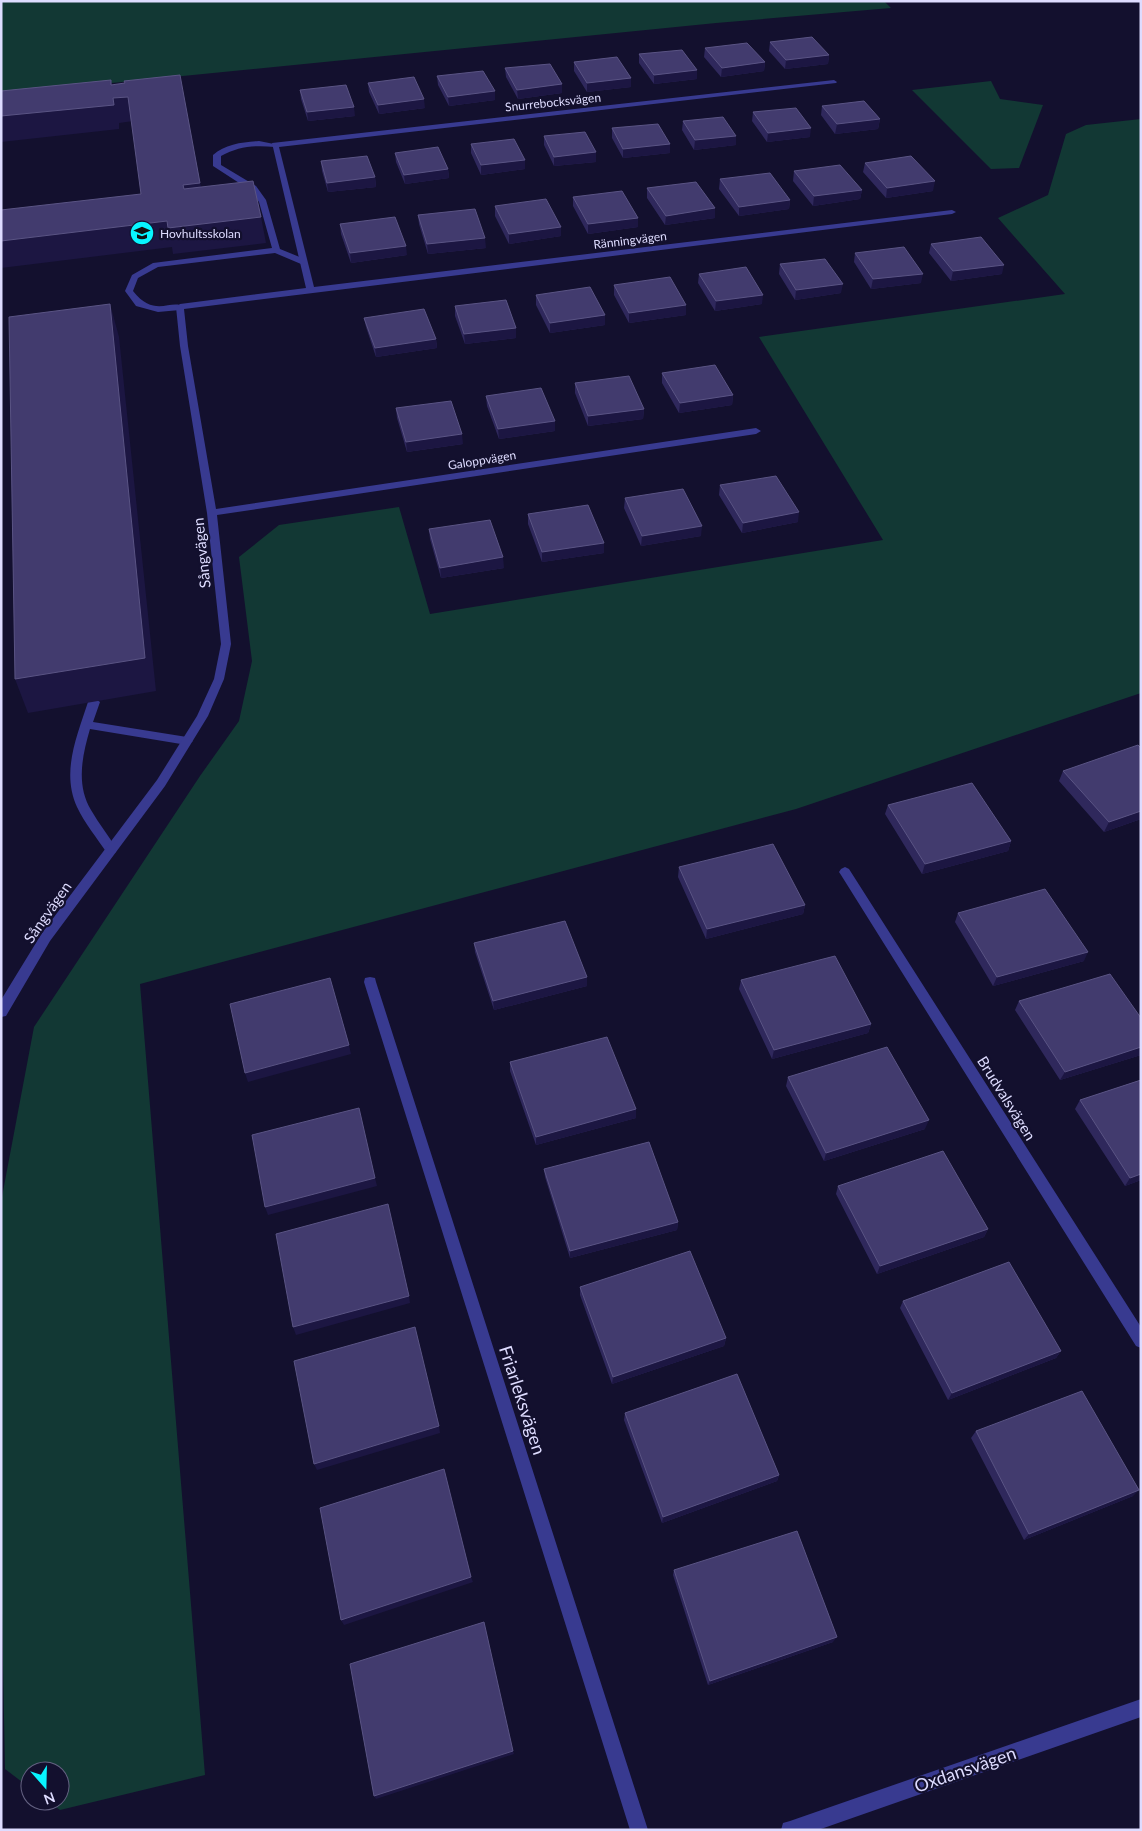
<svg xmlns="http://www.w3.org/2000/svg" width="1142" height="1831" font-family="Lato,sans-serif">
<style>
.green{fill:#123834}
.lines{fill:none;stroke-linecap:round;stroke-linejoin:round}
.service{fill:#383a90;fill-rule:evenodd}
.minor{fill:#383a90;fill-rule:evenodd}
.wall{fill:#2f285c}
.shaded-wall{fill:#1c1642}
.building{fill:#423b6e;stroke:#5a5484}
.labels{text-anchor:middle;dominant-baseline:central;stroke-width:4.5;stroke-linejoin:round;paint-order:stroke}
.far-street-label{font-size:12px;fill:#dedcff;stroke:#13102e}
.far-poi-label{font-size:12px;fill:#dedcff;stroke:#13102e;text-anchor:start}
.street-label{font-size:15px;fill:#dedcff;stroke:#13102e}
.near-street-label{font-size:18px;fill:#dedcff;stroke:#13102e}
</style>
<rect width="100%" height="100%" fill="#13102e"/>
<!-- green -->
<path class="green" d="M1,1H884L891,8L716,23L1,94Z
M991,81L1000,99L1043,105L1019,168L991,169L912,90Z
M1141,119V693L796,809L140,984L205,1775L60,1810L47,1801H60V1771H30V1788L5,1769L1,1561V1202L34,1027L200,776L239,721L252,661L239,557L279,525L399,507L430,614L883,540L759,337L1065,294L998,218L1048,195L1066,134L1086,125Z"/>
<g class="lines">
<!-- service -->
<path class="service" d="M259,141L279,145L275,147C255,145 239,146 221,156V165L256,186L266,200L280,249L307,260V264H301L275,253L158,267L138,278L133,291C155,319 171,298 184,307L180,310L158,312L136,306L125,291L132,275L153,263L272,248L259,202L250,190L213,166V155C225,144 243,142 259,141Z
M94,698L100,702L93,722L187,737L193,741L187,745L90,729C82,756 76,785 91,810C99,824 109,836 117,850L115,853H107C97,838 85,824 77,807C61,772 77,736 88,702Z"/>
<!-- minor -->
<path class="minor" d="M834,80L837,82L836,83L279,147L314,287L952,210L956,212L952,214L184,309L188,346L216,509L756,428L761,431L756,434L217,515L231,644L224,679L208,716L165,786L50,941L6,1016L1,1017V1000L42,933L157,780L197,716L214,679L221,644L207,513L180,346L176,307L180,304L306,288L272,143Z
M845,867L849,869L1141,1327V1348L1136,1346L841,875L839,872L841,869Z
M370,977L375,978L376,982L648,1830H630L364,982L365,978Z
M1141,1699V1717L818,1830H781L783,1823L790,1821Z"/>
</g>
<!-- wall -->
<path class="wall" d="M770,42L829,55L828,64L785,69L769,51Z
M705,48L765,62L764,71L721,77L704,57Z
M639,54L697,70V79L654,84L639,63Z
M574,62L631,78V87L587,92L574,71Z
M505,68L562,84V93L518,99L506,77Z
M437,76L495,100L449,106L438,85Z
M368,83L425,108L379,114L369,92Z
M300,90L355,116L308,121L301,99Z
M822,106L880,119L878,129L835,134L821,115Z
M753,112L810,137L767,142L752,121Z
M683,121L736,145L694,150L682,130Z
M612,128L670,144V153L623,158L612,138Z
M544,136L596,152V162L554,166L544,145Z
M471,144L525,169L481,175L471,153Z
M395,153L448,169L449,178L405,184L396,162Z
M321,161L375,177L376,187L328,192L322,171Z
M865,163L933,191L886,198L863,172Z
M794,171L862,190L860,199L813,206L793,181Z
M720,179L790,200L789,209L739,216L719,189Z
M647,188L715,218L665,225L647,198Z
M573,197L638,227L588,234L573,206Z
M495,206L561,236L509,244L495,216Z
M418,215L486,248L428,254L419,224Z
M340,224L407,255L351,263L341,234Z
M931,244L1002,274L951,281L929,253Z
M855,253L921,283L871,289L854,262Z
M780,264L841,293L795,300L779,274Z
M699,274L762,304L715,311L698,283Z
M614,285L686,315L629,323L614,295Z
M536,295L605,315V325L550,333L536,305Z
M455,306L516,338L465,344L455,316Z
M364,318L436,339L437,348L376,357L366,327Z
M662,373L733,395L732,405L679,413L662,383Z
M575,383L644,409L643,419L588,426L575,393Z
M486,396L555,421V431L499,439L487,406Z
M396,408L463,444L407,452L397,418Z
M720,485L798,522L742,533L719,495Z
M625,498L701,536L641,546L624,508Z
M528,514L604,553L542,562L528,524Z
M429,529L504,568L441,578L430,539Z
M1063,771L1141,819L1104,832L1059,781Z
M888,805L1011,841L1008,851L922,874L885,814Z
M679,867L805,905L803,914L706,939L678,877Z
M958,913L1084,961L993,986L955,922Z
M474,943L587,986L494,1010L475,952Z
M741,980L871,1024L868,1033L772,1059L739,989Z
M1019,1001L1141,1018V1055L1060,1080L1015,1010Z
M510,1062L636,1109V1118L536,1145L510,1071Z
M788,1077L925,1129L824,1161L786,1086Z
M1141,1080V1180L1125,1186L1075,1109L1080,1100Z
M544,1169L678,1222L677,1230L570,1258L545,1177Z
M838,1186L988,1229L984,1237L877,1274L836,1194Z
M580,1287L726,1338L724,1346L612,1384L580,1295Z
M903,1301L1061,1351L1056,1358L948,1400L900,1308Z
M625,1413L779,1475L777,1481L662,1523L624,1420Z
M976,1431L1133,1496L1024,1540L971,1438Z
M674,1570L833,1642L708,1685L673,1575Z"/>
<!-- shaded-wall -->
<path class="shaded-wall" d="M829,55L828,64L785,69L786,60Z
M765,62L764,71L721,77L722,68Z
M697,70V79L654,84V75Z
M631,78V87L587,92V83Z
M111,80L115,98L128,97L133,121L119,123V129L1,142V116L111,85Z
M562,84V93L518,99L517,90Z
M495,91V100L449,106L448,97Z
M424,99L425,108L379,114L378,105Z
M184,100L205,208L189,210L183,185Z
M354,107L355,116L308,121L307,112Z
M880,119L878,129L835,134L837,124Z
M811,128L810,137L767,142L768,133Z
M736,136V145L694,150L695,140Z
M670,144V153L623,158V149Z
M596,152V162L554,166V157Z
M525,160V169L481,175V165Z
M448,169L449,178L405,184L404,175Z
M375,177L376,187L328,192L327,183Z
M935,181L933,191L886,198L887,188Z
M862,190L860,199L813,206L814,196Z
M790,200L789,209L739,216V207Z
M715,208V218L665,225L666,216Z
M261,217L266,243L173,254L172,247L1,268V241L167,221Z
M638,218V227L588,234V224Z
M561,227V236L509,244V234Z
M485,238L486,248L428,254L427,244Z
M406,246L407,255L351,263L350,253Z
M1004,265L1002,274L951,281L953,271Z
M923,274L921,283L871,289L873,279Z
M843,284L841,293L795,300L796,290Z
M763,295L762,304L715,311L716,301Z
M110,304L119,337L156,691L28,713L15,679Z
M686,305V315L629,323V313Z
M605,315V325L550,333V323Z
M516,328V338L465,344L464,334Z
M436,339L437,348L376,357L375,348Z
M733,395L732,405L679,413L680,403Z
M644,409L643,419L588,426V416Z
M555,421V431L499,439L498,429Z
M462,434L463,444L407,452L406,442Z
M799,512L798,522L742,533L743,523Z
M702,526L701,536L641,546L642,536Z
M604,543V553L542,562V552Z
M503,557L504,568L441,578L440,568Z
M1141,811V819L1104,832L1109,822Z
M1011,841L1008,851L922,874L925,864Z
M805,905L803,914L706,939L707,929Z
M1088,952L1084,961L993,986L997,977Z
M587,977V986L494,1010L493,1001Z
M871,1024L868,1033L772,1059L774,1050Z
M349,1045L351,1054L248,1082L245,1073Z
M1141,1047V1055L1060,1080L1065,1072Z
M636,1109V1118L536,1145V1137Z
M929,1120L925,1129L824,1161L826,1153Z
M1141,1174V1180L1125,1186L1130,1178Z
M375,1178L377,1186L268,1215L265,1207Z
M678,1222L677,1230L570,1258V1251Z
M988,1229L984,1237L877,1274L880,1266Z
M409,1296L410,1303L296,1335L293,1327Z
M726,1338L724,1346L612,1384L613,1377Z
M1061,1351L1056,1358L948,1400L952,1393Z
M439,1426L440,1433L317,1470L314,1464Z
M779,1475L777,1481L662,1523L663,1517Z
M1139,1490L1133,1496L1024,1540L1029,1534Z
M471,1577L473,1582L344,1625L341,1620Z
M837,1637L833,1642L708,1685L710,1681Z
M513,1751L514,1754L376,1799L374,1796Z"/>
<!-- building -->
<path class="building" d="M812,37L829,55L786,60L770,42Z
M747,43L765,62L722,68L705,48Z
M682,50L697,70L654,75L639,54Z
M617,57L631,78L587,83L574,62Z
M550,64L562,84L517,90L505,68Z
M483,71L495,91L448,97L437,76Z
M180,75L200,183L183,185L184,189L253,181L261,217L168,228L167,221L1,241V210L141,194L128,97L113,98L114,105L1,116V91L111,80V85L125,83L124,81Z
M414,77L424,99L378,105L368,83Z
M346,85L354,107L307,112L300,90Z
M864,101L880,119L837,124L822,106Z
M796,108L811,128L768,133L753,112Z
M723,117L736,136L695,140L683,121Z
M658,124L670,144L623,149L612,128Z
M585,132L596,152L554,157L544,136Z
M514,139L525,160L481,165L471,144Z
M438,147L448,169L404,175L395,153Z
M367,156L375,177L327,183L321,161Z
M911,156L935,181L887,188L865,163Z
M840,165L862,190L814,196L794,171Z
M770,173L790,200L739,207L720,179Z
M696,182L715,208L666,216L647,188Z
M622,191L638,218L588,224L573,197Z
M546,199L561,227L509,234L495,206Z
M475,209L485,238L427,244L418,215Z
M395,217L406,246L350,253L340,224Z
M981,237L1004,265L953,271L931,244Z
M904,247L923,274L873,279L855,253Z
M825,259L843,284L796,290L780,264Z
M746,267L763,295L716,301L699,274Z
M670,277L686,305L629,313L614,285Z
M590,287L605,315L550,323L536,295Z
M506,300L516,328L464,334L455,306Z
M110,304L145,658L15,679L9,317Z
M424,309L436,339L375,348L364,318Z
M715,365L733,395L680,403L662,373Z
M629,376L644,409L588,416L575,383Z
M541,388L555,421L498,429L486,396Z
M451,401L462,434L406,442L396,408Z
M776,476L799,512L743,523L720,485Z
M683,489L702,526L642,536L625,498Z
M588,505L604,543L542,552L528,514Z
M490,520L503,557L440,568L429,529Z
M1138,745L1141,748V811L1109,822L1063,771Z
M972,783L1011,841L925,864L888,805Z
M773,844L805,905L707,929L679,867Z
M1045,889L1088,952L997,977L958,913Z
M565,921L587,977L493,1001L474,943Z
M835,956L871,1024L774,1050L741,980Z
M1110,974L1141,1018V1047L1065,1072L1019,1001Z
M330,978L349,1045L245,1073L230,1004Z
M607,1037L636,1109L536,1137L510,1062Z
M887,1047L929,1120L826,1153L788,1077Z
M1141,1080V1174L1130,1178L1080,1100Z
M359,1108L375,1178L265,1207L252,1135Z
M649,1142L678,1222L570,1251L544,1169Z
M943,1151L988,1229L880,1266L838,1186Z
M388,1204L409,1296L293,1327L276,1234Z
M690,1251L726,1338L613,1377L580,1287Z
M1009,1262L1061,1351L952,1393L903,1301Z
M415,1327L439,1426L314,1464L294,1361Z
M737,1374L779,1475L663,1517L625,1413Z
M1082,1391L1139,1490L1029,1534L976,1431Z
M444,1469L471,1577L341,1620L320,1508Z
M797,1531L837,1637L710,1681L674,1570Z
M484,1622L513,1751L374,1796L350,1664Z"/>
<!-- icons -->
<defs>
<g id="school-disc" transform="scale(1.25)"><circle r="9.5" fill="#08f5ff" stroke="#13102e"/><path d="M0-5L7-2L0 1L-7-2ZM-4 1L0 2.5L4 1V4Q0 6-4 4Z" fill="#111"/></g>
</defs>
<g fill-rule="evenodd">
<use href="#school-disc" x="142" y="233"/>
</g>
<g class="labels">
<!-- far-street labels -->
<g class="far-street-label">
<text transform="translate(553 102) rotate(-6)">Snurrebocksvägen</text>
<text transform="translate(630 240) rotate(-7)">Ränningvägen</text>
<text transform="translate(482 460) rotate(-9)">Galoppvägen</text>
</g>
<!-- far-poi labels -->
<g class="far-poi-label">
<text x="160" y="233">Hovhultsskolan</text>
</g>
<!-- street labels -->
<g class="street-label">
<text transform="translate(201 553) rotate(-96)">Sångvägen</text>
<text transform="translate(47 912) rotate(-55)">Sångvägen</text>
<text transform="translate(1007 1098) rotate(58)">Brudvalsvägen</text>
</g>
<!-- near-street labels -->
<g class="near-street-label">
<text transform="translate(523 1400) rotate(72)">Friarleksvägen</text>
<text transform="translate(965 1769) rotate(-19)">Oxdansvägen</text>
</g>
</g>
<!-- border -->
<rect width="1142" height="1831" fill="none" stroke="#dedcff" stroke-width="5"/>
<!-- north arrow -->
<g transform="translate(45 1786) rotate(160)"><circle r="24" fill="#13102e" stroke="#646282"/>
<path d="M0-4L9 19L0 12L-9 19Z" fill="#08f5ff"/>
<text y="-8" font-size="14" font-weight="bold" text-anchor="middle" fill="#dedcff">N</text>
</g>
</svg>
